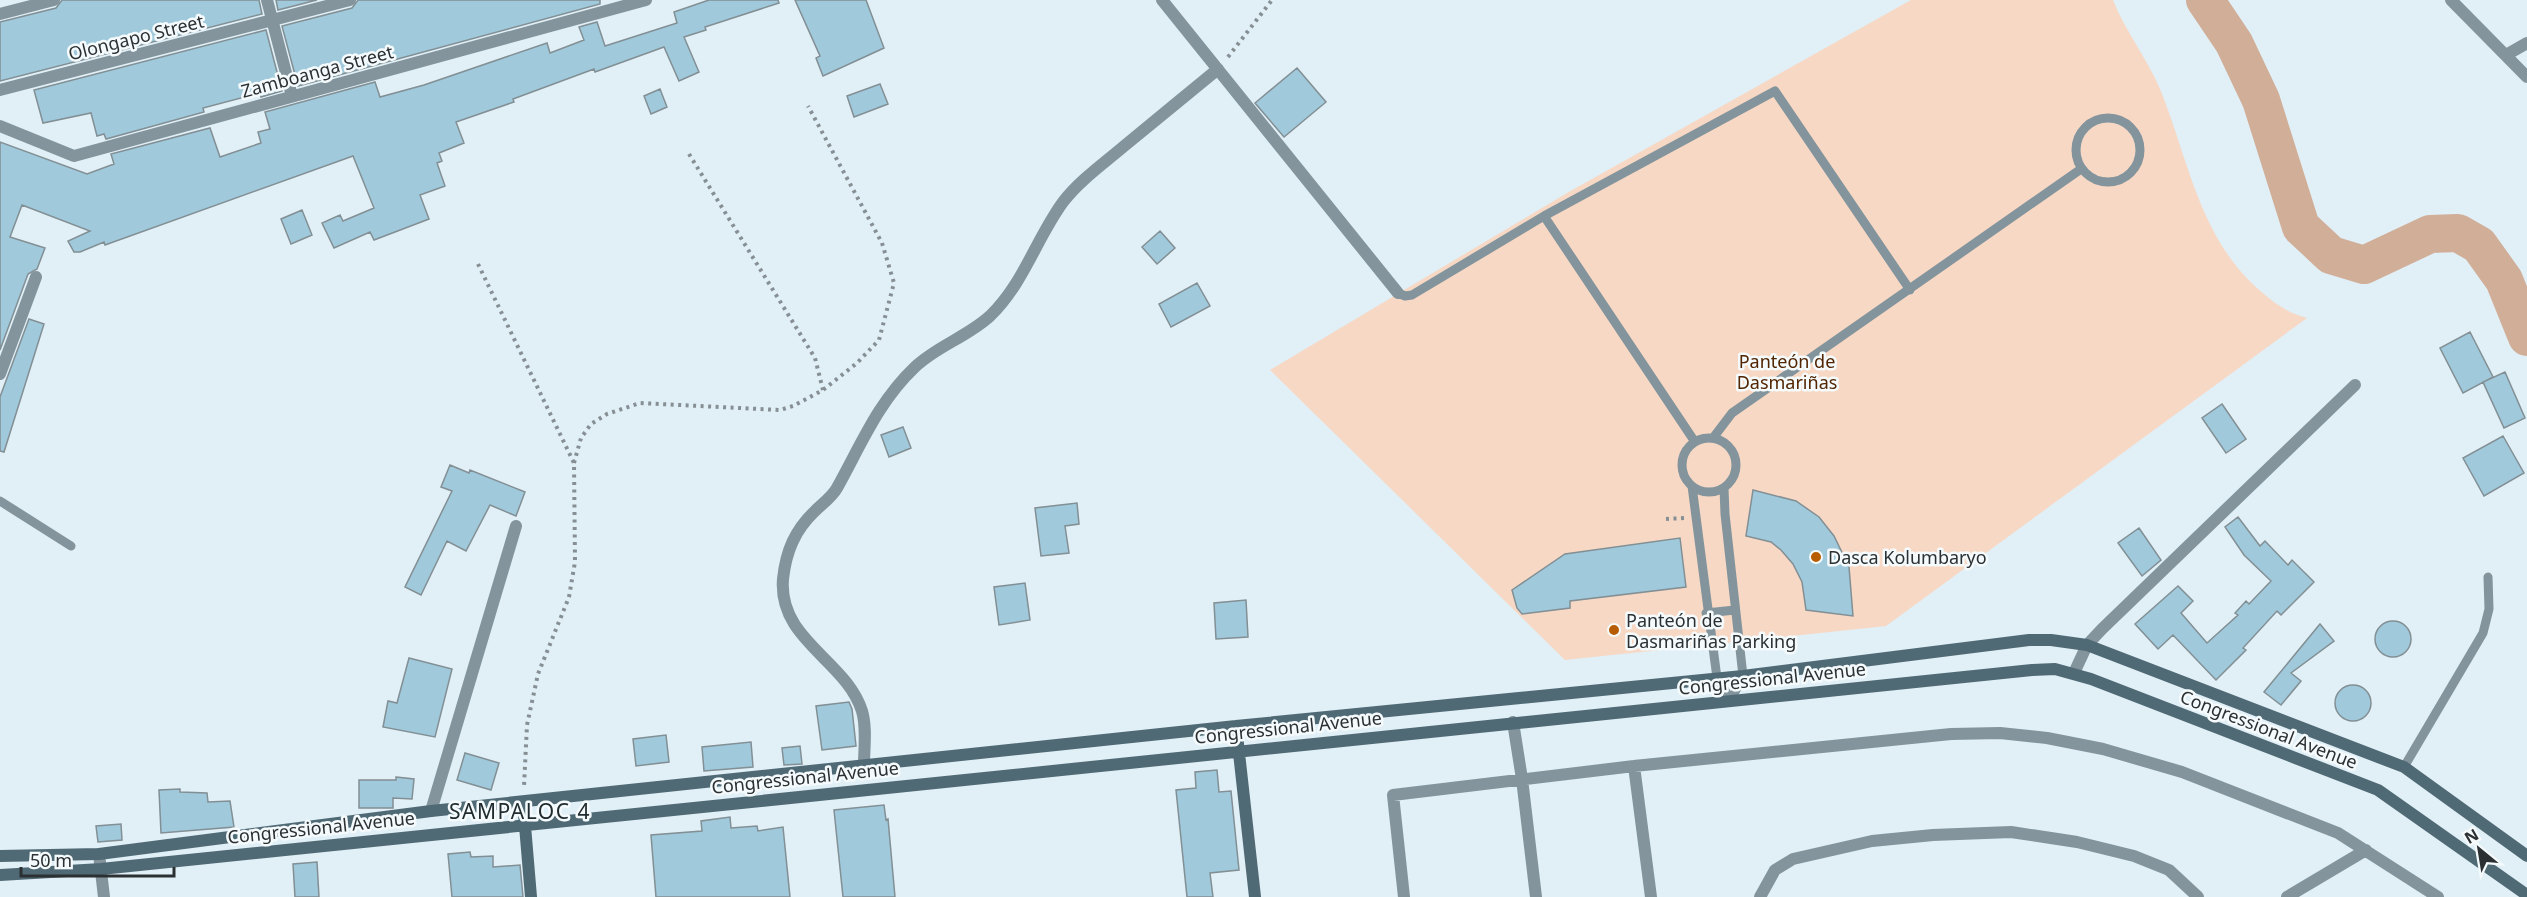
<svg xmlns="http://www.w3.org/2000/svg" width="2527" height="897" font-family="'Noto Sans',sans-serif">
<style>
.green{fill:#f7d8c4}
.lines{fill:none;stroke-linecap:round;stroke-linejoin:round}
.river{stroke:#d1ae98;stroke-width:38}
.building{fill:#a0cadc;stroke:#828f94;stroke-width:1.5}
.path{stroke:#869094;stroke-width:4;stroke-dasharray:3 4.5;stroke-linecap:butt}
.lane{stroke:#83949c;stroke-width:9}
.street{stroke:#83949c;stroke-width:12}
.secondary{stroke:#506a75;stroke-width:12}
.poi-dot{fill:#b85c02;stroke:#f5fbfd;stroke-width:2}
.labels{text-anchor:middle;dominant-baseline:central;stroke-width:5;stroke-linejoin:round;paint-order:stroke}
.street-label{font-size:18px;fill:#2b3032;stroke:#f5fbfd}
.park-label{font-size:18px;fill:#522500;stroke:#f5fbfd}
.poi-label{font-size:18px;fill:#2b3032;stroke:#f5fbfd;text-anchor:start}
.quarter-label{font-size:21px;letter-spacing:1.5px;fill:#212c30;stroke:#f5fbfd}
</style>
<rect width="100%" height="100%" fill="#e1eff6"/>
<!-- green -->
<path class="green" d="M1911,0H2113C2125,31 2147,58 2160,89C2188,158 2199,236 2257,288C2273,302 2285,312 2307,318L1886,626L1565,660L1270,370L1567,193Z"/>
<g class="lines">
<!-- river -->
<path class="river" d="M2205,0L2234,43L2261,100L2301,227L2331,255L2364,265L2430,234L2458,233L2479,245L2504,280L2527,337"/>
</g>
<!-- building -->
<path class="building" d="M62,0H259L262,14L0,81V22L56,8Z
M276,0H317L278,10Z
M358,0H600V4L298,86L282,26L352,8Z
M709,0H778L779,3L705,27L706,30L684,37L699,72L679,81L664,47L595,72L594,69L513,99L514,102L456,122L464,143L439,153L442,161L437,163L445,186L420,195L429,219L374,240L370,232L334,248L322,223L340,215L343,221L374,208L353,156L105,245L104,242L80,252H74L68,241L90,231L22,205L10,237L45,248L37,269L28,274L0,350V142L87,174L114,164L111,154L210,128L220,157L261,143L258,132L270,129L265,112L375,82L380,97L424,85L547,43L550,53L584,40L579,27L597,22L605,46L677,23L674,12Z
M795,0H866L884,48L823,76L816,58L820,56Z
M266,30L282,91L261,97L260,93L203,108L204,112L106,139L104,134L97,136L91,113L43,123L34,90Z
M1297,68L1326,102L1284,137L1255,103Z
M880,84L888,104L854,117L847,96Z
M660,89L667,107L651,114L644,96Z
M302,210L312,235L291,244L281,219Z
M1160,231L1175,248L1157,264L1142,247Z
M1197,283L1210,306L1171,327L1159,304Z
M29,319L44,324L4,452L0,451V397Z
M2470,332L2493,377L2463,393L2440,348Z
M2505,372L2525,418L2504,428L2483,382Z
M2222,404L2246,439L2226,453L2202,418Z
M903,427L911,448L889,457L881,435Z
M2503,436L2524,473L2484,496L2463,458Z
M450,465L469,473L470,470L525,492L516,516L490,505L466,551L447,541L421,595L405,587L452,491L441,487Z
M1753,490L1796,501L1819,517L1834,536L1849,567L1853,616L1806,610L1802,582L1793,564L1781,550L1771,542L1746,536Z
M1077,503L1079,524L1065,526L1069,553L1041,556L1035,508Z
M2238,517L2260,546L2265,541L2288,565L2292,560L2314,582L2281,615L2277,611L2243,648L2246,650L2216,680L2173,635L2158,649L2135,624L2178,586L2193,601L2181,613L2207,643L2238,615L2235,613L2246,601L2249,604L2271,581L2244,555L2225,527Z
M2139,528L2161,560L2142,576L2118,543Z
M1680,538L1686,587L1570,601V608L1522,614L1517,608L1512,590L1565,554Z
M1025,583L1030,620L999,625L994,587Z
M1246,600L1248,637L1216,639L1214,603Z
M2375 639a18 18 0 1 1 36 0a18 18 0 1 1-36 0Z
M2320,624L2334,641L2291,673L2301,681L2281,705L2264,692Z
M409,658L452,669L435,737L383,727L388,701L397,703Z
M2335 703a18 18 0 1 1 36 0a18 18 0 1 1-36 0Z
M849,702L852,709L856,746L822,750L816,706Z
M666,735L669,762L636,766L633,739Z
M751,742L753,767L704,771L702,747Z
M800,746L802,764L784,765L782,748Z
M465,753L499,763L491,790L457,780Z
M1217,770L1219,792L1231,791L1239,870L1210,873L1213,897H1187L1176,790L1196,788L1195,772Z
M396,777L414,779L412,799L393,798V808H359V780H396Z
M180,789V792L207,793L208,802L230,801L234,827L161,833L159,790Z
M884,805L886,820L888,819L895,897H843L834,810Z
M730,817L731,828L757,826L758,831L783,827L790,897H656L651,835L702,831L701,821Z
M121,824L122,840L98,842L96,826Z
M470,852L471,857L493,856V867L520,865L523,897H452L448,854Z
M317,862L319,897H295L293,864Z"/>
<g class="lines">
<!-- path -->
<path class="path" d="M1228,57L1272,0
M689,154L815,358L823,390
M478,264L574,463L575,562L569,597L538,674L527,725L524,786
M574,463L581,438L591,424L607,414L640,403L780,410L793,406L823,390L857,363L879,340L894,283L882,243L808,106
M1666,519L1684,518"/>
<!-- lane -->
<path class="lane" d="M2076 150a32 32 0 1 1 64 0a32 32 0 1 1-64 0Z
M1544,216L1695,442
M1398,293L1405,296L1412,295L1544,216L1775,91L1910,290
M1682 465a27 27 0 1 1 54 0a27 27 0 1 1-54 0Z
M1713,438L1732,413L2081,169
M1692,486L1717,678L1731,700
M1724,488L1725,514L1743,676L1731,700
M0,501L71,546
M1706,613L1735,610
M2404,767L2483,633L2489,609L2488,577"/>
<!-- street -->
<path class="street" d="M267,0L292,96
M1162,0L1398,293
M2451,0L2527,77
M0,14L54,0
M2506,55L2527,43
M0,90L350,0
M0,126L74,156L646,0
M0,374L36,277
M2074,673L2087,645L2102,629L2355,385
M1513,722L1522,779L1536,897
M864,765C864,748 867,728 862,711C846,660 778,640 783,579C786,551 795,530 815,511C822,504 832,497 837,488C861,445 878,402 915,367C937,346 967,337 990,316C1024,283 1036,239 1063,202C1079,181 1103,164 1123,147C1155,121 1186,95 1218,69
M1634,766L1651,897
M431,811L516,526
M99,854L104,897
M1404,897L1393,795L1634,766L1951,734L2000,733L2047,738L2103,749L2182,772L2338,833L2438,897
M1760,897L1775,870L1793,859L1872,841L1933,835L2011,832L2077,842L2134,856L2169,870L2198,897
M2287,897L2366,850"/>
<!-- secondary -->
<path class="secondary" d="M1236,726L1255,897
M523,802L531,897
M0,856L99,854L431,811L1236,726L1743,676L2029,640H2051L2087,645L2404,767L2527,856
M0,875L101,869L2032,670L2055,669L2091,679L2378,790L2527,895"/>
</g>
<!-- markers -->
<g class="poi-dot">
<circle cx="1816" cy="557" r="6"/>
<circle cx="1614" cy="630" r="6"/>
</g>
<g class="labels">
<!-- street labels -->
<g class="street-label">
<text transform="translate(136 37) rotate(-14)">Olongapo Street</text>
<text transform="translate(317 71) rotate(-15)">Zamboanga Street</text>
<text transform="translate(1772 678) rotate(-6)">Congressional Avenue</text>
<text transform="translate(1288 727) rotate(-6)">Congressional Avenue</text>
<text transform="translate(2269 729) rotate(21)">Congressional Avenue</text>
<text transform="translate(805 777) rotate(-6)">Congressional Avenue</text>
<text transform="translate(321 827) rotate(-6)">Congressional Avenue</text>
</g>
<!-- park labels -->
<g class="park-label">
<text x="1787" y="361">Panteón de<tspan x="1787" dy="21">Dasmariñas</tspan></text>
</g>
<!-- poi labels -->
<g class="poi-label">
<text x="1828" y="557">Dasca Kolumbaryo</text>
<text x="1626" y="620">Panteón de<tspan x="1626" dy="21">Dasmariñas Parking</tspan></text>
</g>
<!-- quarter labels -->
<g class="quarter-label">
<text x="520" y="811">SAMPALOC 4</text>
</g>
</g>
<!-- north arrow -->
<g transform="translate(2479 849) rotate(330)" stroke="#f5fbfd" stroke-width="4.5" paint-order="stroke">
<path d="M0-4.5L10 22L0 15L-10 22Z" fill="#2b3032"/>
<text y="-9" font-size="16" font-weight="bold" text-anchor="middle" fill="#2b3032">N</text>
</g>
<!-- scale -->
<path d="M21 867v9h153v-9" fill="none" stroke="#2b3032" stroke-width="3"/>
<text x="30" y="867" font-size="18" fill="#2b3032" stroke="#f5fbfd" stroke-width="4.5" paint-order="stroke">50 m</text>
</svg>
